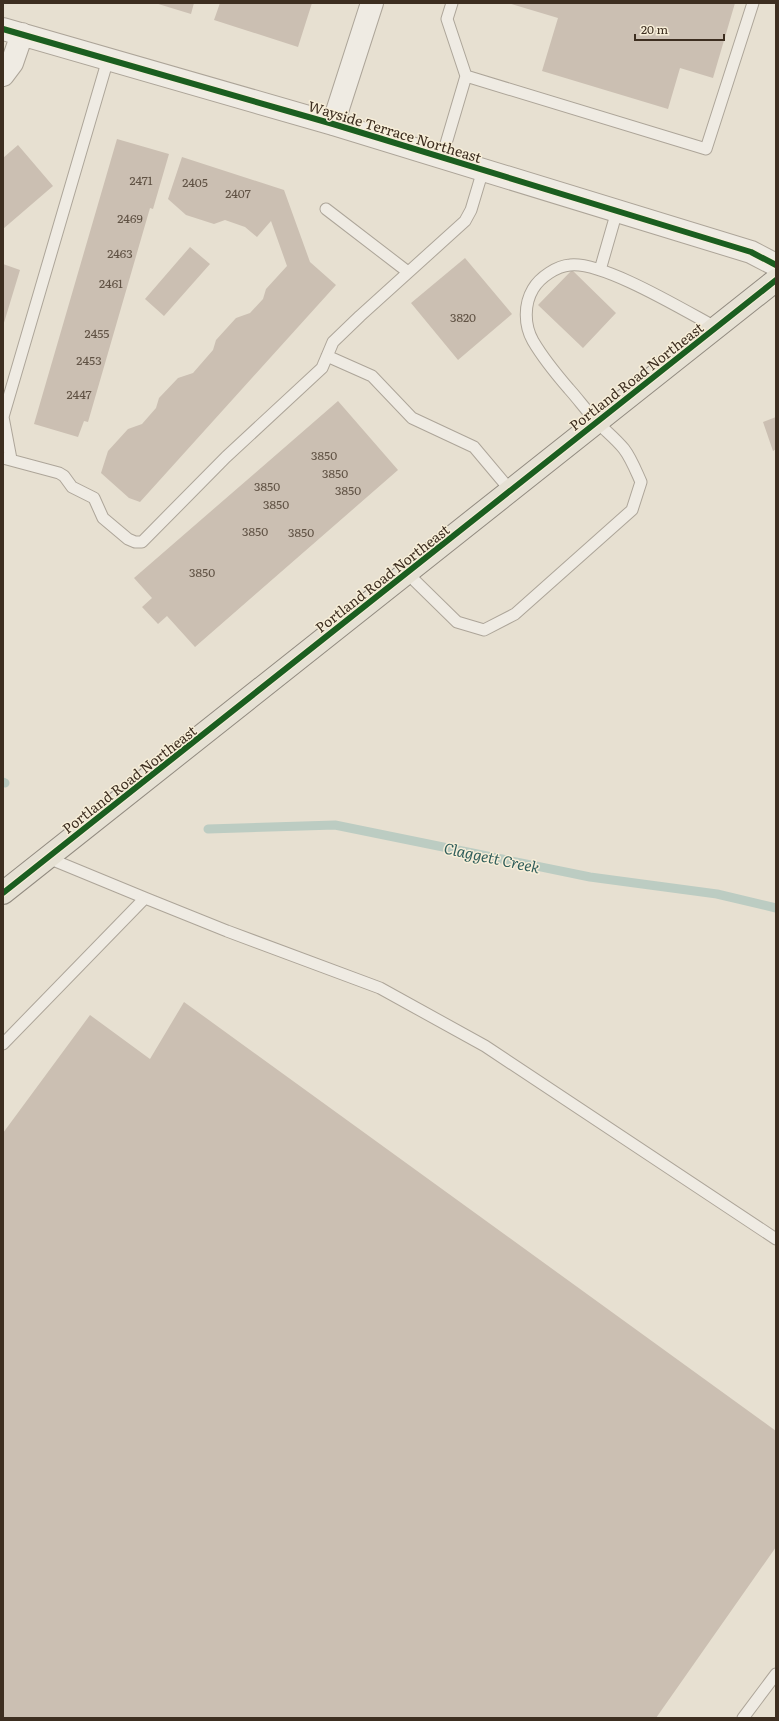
<svg xmlns="http://www.w3.org/2000/svg" width="779" height="1721" font-family="Literata,serif">
<style>
.lines{fill:none;stroke-linecap:round;stroke-linejoin:round}
.stream{stroke:#bcccc2;stroke-width:9}
.building{fill:#cbbfb2}
.lane-casing{stroke:#ada599;stroke-width:13}
.street-casing{stroke:#ada599;stroke-width:24}
.primary-casing{stroke:#928b80;stroke-width:24}
.lane{stroke:#efebe3;stroke-width:11}
.street{stroke:#efebe3;stroke-width:22}
.primary{stroke:#e6e1d4;stroke-width:22}
.cycleway-casing{stroke:#f7eed8;stroke-width:8}
.cycleway{stroke:#1b5e20;stroke-width:6}
.labels{text-anchor:middle;dominant-baseline:central;stroke-width:3;stroke-linejoin:round;paint-order:stroke}
.number-label{font-size:12px;fill:#605244}
.street-label{font-size:14px;fill:#3d2e20;stroke:#f7eed8}
.water-label{font-size:15px;font-style:italic;fill:#2f5d5a;stroke:#f7eed8}
</style>
<rect width="100%" height="100%" fill="#e7e0d1"/>
<g class="lines">
<!-- stream -->
<path class="stream" d="M3,782L5,783
M208,829L335,825L590,877L717,894L776,908"/>
</g>
<!-- building -->
<path class="building" d="M155,3H194L191,14Z
M220,3H312L298,47L214,20Z
M508,3H735L713,78L680,68L668,109L542,71L558,18Z
M117,139L169,154L153,209L150,208L88,422L84,421L78,437L34,424Z
M18,145L53,186L3,229V158Z
M182,157L284,190L310,262L336,285L140,502L129,498L101,473L108,451L128,429L142,424L156,408L159,398L178,378L193,373L213,350L216,340L236,318L250,313L263,299L266,289L287,266L271,221L257,237L245,227L225,220L214,224L186,215L168,199Z
M190,247L210,264L164,316L145,299Z
M465,258L512,314L458,360L411,303Z
M3,264L20,270L3,326Z
M572,270L616,313L583,348L538,305Z
M338,401L398,470L195,647L167,616L158,624L142,607L152,598L134,578Z
M776,417V449L773,451L763,422Z
M184,1002L776,1431V1547L656,1718H3V1133L90,1015L150,1059Z"/>
<g class="lines">
<!-- lane casing -->
<g class="lane-casing">
<path id="lane" d="M452,3L447,19L466,76
M442,157L466,76L706,149L753,3
M326,209L408,272
M600,270L617,211
M327,356L372,376L412,418L474,447L511,491
M3,458L59,473L64,476L72,487L94,498L103,518L128,539L135,542H142L226,457L322,368L333,342L360,316L465,221L471,210L483,170
M11,459L3,417L108,59
M407,573L457,622L484,630L515,614L632,510L641,482C636,471 631,458 624,449C617,440 607,432 599,424C588,413 579,400 569,389C556,374 543,358 533,341C524,325 524,304 533,289C540,277 557,266 570,265C603,261 685,311 717,328
M145,898L227,931L380,988L485,1046L776,1239
M3,1044L145,898L48,858
M743,1718L776,1674"/>
</g>
<!-- street casing -->
<g class="street-casing">
<path id="street" d="M3,29L333,124L751,252L776,265
M3,75L12,63L22,34
M333,124L372,3"/>
</g>
<!-- primary casing -->
<g class="primary-casing">
<path id="primary" d="M3,893L776,280"/>
</g>
<!-- lane -->
<use href="#lane" class="lane"/>
<!-- street -->
<use href="#street" class="street"/>
<!-- primary -->
<use href="#primary" class="primary"/>
<!-- cycleway casing -->
<g class="cycleway-casing">
<path id="cycleway" d="M3,29L333,124L751,252L776,265
M3,893L776,280"/>
</g>
<!-- cycleway -->
<use href="#cycleway" class="cycleway"/>
</g>
<g class="labels">
<!-- number labels -->
<g class="number-label">
<text x="141" y="180">2471</text>
<text x="195" y="182">2405</text>
<text x="238" y="193">2407</text>
<text x="130" y="218">2469</text>
<text x="120" y="253">2463</text>
<text x="111" y="283">2461</text>
<text x="463" y="317">3820</text>
<text x="97" y="333">2455</text>
<text x="89" y="360">2453</text>
<text x="79" y="394">2447</text>
<text x="324" y="455">3850</text>
<text x="335" y="473">3850</text>
<text x="267" y="486">3850</text>
<text x="348" y="490">3850</text>
<text x="276" y="504">3850</text>
<text x="255" y="531">3850</text>
<text x="301" y="532">3850</text>
<text x="202" y="572">3850</text>
</g>
<!-- street labels -->
<g class="street-label">
<text transform="translate(395 131) rotate(17)">Wayside Terrace Northeast</text>
<text transform="translate(636 376) rotate(-38)">Portland Road Northeast</text>
<text transform="translate(382 578) rotate(-38)">Portland Road Northeast</text>
<text transform="translate(129 779) rotate(-38)">Portland Road Northeast</text>
</g>
<!-- water labels -->
<g class="water-label">
<text transform="translate(492 857) rotate(12)">Claggett Creek</text>
</g>
</g>
<!-- border -->
<rect width="779" height="1721" fill="none" stroke="#3d2e20" stroke-width="8"/>
<!-- scale -->
<path d="M635 34v6h89v-6" fill="none" stroke="#3d2e20" stroke-width="2"/>
<text x="641" y="34" font-size="12" fill="#3d2e20" stroke="#f7eed8" stroke-width="3" paint-order="stroke">20 m</text>
</svg>
